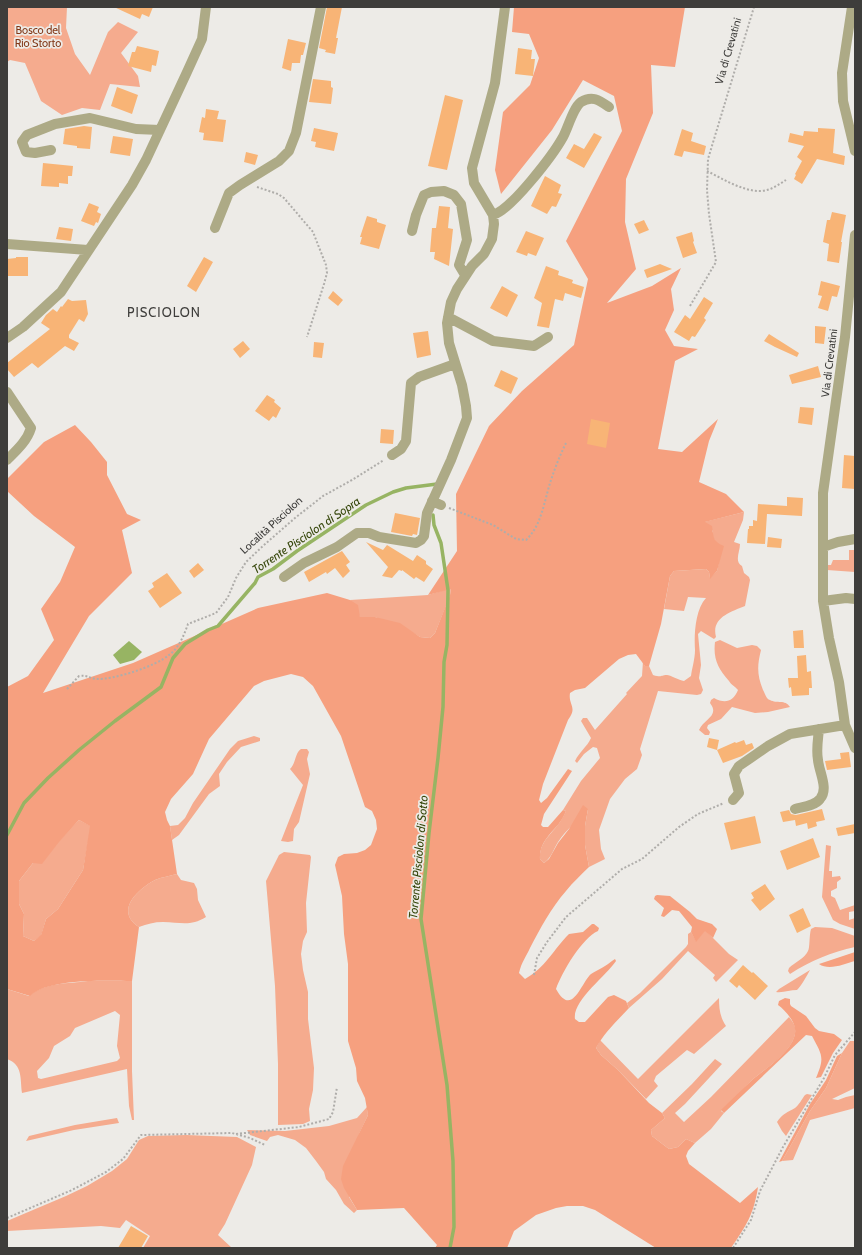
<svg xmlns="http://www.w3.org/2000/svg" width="862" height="1255" font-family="Cabin,sans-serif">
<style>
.green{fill:#f5ab8e;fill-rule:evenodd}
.forest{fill:#f6a07f;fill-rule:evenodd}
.water{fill:#97b463}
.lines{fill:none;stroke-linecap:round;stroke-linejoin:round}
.stream{stroke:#97b463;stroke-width:3.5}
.building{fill:#f8b476}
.path{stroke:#afadaa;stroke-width:2;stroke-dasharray:2 2;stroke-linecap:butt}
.minor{stroke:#adaa86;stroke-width:10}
.labels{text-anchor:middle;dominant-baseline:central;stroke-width:3.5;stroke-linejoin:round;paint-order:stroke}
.park-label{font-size:11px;fill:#813615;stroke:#edebe7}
.street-label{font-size:11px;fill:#3e3d3b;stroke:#edebe7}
.water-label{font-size:12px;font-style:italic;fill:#36470b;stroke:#edebe7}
.quarter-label{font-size:13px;letter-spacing:1px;fill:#3e3d3b;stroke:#edebe7}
</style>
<rect width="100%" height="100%" fill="#edebe7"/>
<!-- green -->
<path class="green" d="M7,7H67L66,28L75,54L90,75L108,32L118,22L138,32L121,53L138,76L140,87L110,84L100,110L82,108L62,115L41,101L25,63L10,60L7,62Z
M744,512L743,520L734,542L740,544C740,552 734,561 742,566L744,573L749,577L750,580L745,606C730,612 711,618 716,637L714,639L701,631L698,634L701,665L699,678L703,690L701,694L697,695L658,691L640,749L642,755L637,769L625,779L610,799L599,830L601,849L605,859L589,867L585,845V826L588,809C578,820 566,830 558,842C553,850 552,857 544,863L540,859C539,842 551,835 560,822C562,819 564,815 566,811L563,810L581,781L600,758L597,748L593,747L584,754L577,763L575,761C579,752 587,747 591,738L581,721L583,718H587L595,730L627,694L626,693L642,676L643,661L645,666H649L653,675C663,678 660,675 667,675C670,675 679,680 684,681L691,676C692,668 695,659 695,650C694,635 695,610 706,598L688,597L684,611L664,609L670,576L674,571L706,569L709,572L710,578L717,571L721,552L713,537V531L704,522Z
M849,550H855V572L827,570V565H831L833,560H849Z
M451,588L450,596L435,633L430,638L420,637L410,631L375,617H360L350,600L428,595Z
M720,640L737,648L752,645L757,646L761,650C757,666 757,675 763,690C765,693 766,699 770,700C777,704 785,699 790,707L768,712L755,713L732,707L721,719L708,725L707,728L710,732L709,735H705L699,730C704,719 720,716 710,703L711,700L714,698C725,704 733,702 738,690C735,686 731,685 729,681C718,668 713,659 715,642Z
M254,736L260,738V741L241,747L227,762L219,774L220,786L209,794L179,835L172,840L170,826L178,825L185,818L193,803L230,749L238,741Z
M301,749H307L309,752L307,759L310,774L299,822L294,829L293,841L288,842L281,841L303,785L290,769C296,763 295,753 301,749Z
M79,820L91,826L83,870L58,909L46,919L41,936L34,941L23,936L24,914L19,904V881L33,863H42L58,842Z
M826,845L831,846L829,871H832V877L840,876L841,879L837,882V888L831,891V896L835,898L840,910L855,905V911L849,912V920L855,918V929L840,924L833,920L822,897Z
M284,852L310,855L311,857L306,903L307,932L303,941L301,954L303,970L308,992V1019L314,1068L313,1090L309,1109L310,1121L303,1124L278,1125V1064L275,986L266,881L279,855Z
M177,874L181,880L194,883L197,889L198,900L206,917C190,927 180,922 163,922C154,922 147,924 139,927C114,911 138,889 155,880C162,877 170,876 177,874Z
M815,927L832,928L855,936V947C832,952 810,961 790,974L788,971L789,968C794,963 805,958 808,951C810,948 809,936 811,929Z
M705,930L729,954L738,960L716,982L713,978L715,975L688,951L662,979L629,1008L627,1003L640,993L686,947L688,944V934L691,932L696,941Z
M810,970C806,977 802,985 797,990C790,990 783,993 776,992L779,989Z
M88,981H132V1071L134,1120H132L129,1106L127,1069L22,1093C20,1078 23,1065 7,1059V989L29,996C45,982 68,984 88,981ZM115,1011L120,1015L117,1046L120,1058L117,1061L41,1079L38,1078L37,1071L49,1058L54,1046L70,1036L75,1028Z
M719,998C719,1009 720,1017 726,1026L694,1054L687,1050L656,1076L654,1081L658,1086L646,1099L618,1070L601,1055L596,1048L600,1040L638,1079Z
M789,1017C793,1022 797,1027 795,1034C792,1052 765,1069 752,1080C741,1090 731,1101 721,1111L724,1113L711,1129L695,1143L686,1139L678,1147L669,1149L652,1136L651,1130L665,1118L662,1113L692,1084L715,1059L722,1064L685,1104L675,1113L684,1122L711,1097Z
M850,1041H855V1088L832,1099L838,1100L846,1097L855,1095V1108L810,1120L793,1160L782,1161L810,1111L826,1088L842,1053Z
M807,1094L812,1095L786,1136L782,1131L777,1122C782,1114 788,1112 795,1108C799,1105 802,1099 805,1095Z
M367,1107L368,1115L359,1134L349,1197L357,1210L354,1213L344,1204L336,1190L326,1179L324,1172L316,1161L306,1148L295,1140L278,1135L270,1137L267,1141L250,1135L247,1130L285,1131L329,1126L357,1118Z
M117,1118L119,1123L74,1130L26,1141L29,1136L75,1125Z
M186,1135L237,1137L256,1147L252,1165L225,1224L218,1235L232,1248H143L150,1236L126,1220L120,1228L101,1226L7,1231V1221L66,1196L87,1186L112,1171L127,1159L139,1140L148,1136Z"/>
<!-- forest -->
<path class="forest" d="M514,7H685L675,67L651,65L653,113L626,179L625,222L636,269L607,303L652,286L681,268L671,289L674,310L665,330L674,346L698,349L675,361L658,449L682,452L718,419L709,441L699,482L726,494L744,512L705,522L712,526C714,537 712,541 724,546L717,571L710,579L709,572L706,569L674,571L670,576L661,624L649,666H645L636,654L628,655L619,659L585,688L575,690L570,693C568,705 578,707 568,720L543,784L539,800L541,803L547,798L568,769L572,771L544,814L541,825L543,827H548L563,810L566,811C564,816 561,821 558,825C549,835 539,844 540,859L544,863L549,859L558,843L569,829L583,805L588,809L585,826V845L589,867C581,875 573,882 566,891C551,908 540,929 530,948C525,959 522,961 519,973L525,979C545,968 554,949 569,934L583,932L592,924H594L599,928L598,931C582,938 562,972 556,989C572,1018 581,983 591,974C595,971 601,969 605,966C609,964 611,961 615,959L616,961C606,976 572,1001 575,1019L579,1022H585L608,997L614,995L626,1001L629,1008C617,1021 604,1033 596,1048L601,1055L618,1070L649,1103L662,1113L665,1118L651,1130L652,1136L669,1149L678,1147L686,1139L695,1143L688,1151L686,1156L689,1164L740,1203L758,1187C754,1214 746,1226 731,1248H656L595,1210L583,1206H567L556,1208L536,1215L514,1231L507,1248H435L437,1245L404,1208L357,1210L344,1188L341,1179L343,1166L368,1115L365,1098L357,1081L356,1068L348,1041V964L344,934L342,896L335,865L338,857L344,854L357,853L365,850L371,845L377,829L376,820L372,811L365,807L341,736L313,686L303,677L291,674L264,681L254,686L209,739L193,774L171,799L165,812L167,820L170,826L177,874C170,876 162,877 155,880C138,889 114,911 139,927L132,981C106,981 49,978 30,996L7,989V687L28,676L54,640L41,609L60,582L75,547L34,516L7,491V479L44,442L75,425L91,442L107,462V475L127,514L141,520L122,530L132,573L89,616L43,693L133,663L258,608L327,593L350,600L358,605L360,617H375L400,623L420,637L430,638L435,633L450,595L451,589L428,595L457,551L456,494L489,426L522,391L574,345L588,279L566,241L622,131L614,96L583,80L552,130L501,194L495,170L503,112L530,85L539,58L529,34L512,32ZM79,820L90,826L83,870L58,909L46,919L41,935L34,941L23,936L24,914L19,904V881L33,863L42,864L59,842Z
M657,895L670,896L690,912L697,919L712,924L717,929L713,938L705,931L696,942L691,932L692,927L679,911L672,910L664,917L661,916L664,908L654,899L655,896Z
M855,952V961C844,964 829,971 819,964Z
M785,998L790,999V1004L791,1006L806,1016L815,1028L819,1031L834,1034L842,1040L833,1053L821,1077L816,1078C825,1057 822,1055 812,1036L806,1035L724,1113L721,1110C731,1100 741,1090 752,1080C765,1069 793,1051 795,1033C797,1023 785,1010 778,1005L779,1001Z
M842,1053L826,1088L810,1111L782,1161L779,1162L810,1104L826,1080L837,1056Z"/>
<!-- water -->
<path class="water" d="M129,641L142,652L134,660L120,664L113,655Z"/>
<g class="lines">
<!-- stream -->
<path class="stream" d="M433,515L434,525L441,543L448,590L447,645L444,662L443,707L438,758L429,833L421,919L447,1085L453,1161L454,1227L450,1248
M7,835L24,803L48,778L79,750L115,721L161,687L173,658L185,644L208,630L218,626L255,583L258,577L273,569L297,551L366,505L393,492L406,488L437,484"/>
</g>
<!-- building -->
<path class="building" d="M114,7H153L149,17L142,14L140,19Z
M327,7H342L336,38H338L335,54L325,52L326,50L319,48Z
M288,39L306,43L303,55H301L300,63H292L291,71L282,68Z
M137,46L159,51L156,66L152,65L151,72L128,66L132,52H135Z
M518,48L532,50L531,59H535L533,76L515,74Z
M313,79L331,81V87L333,88L331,104L309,102Z
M117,87L138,95L132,114L111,106Z
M445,95L463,100L447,170L428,166Z
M206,109L219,111L217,119L226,120L223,142L203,140L204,133L199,132L202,117L205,118Z
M84,126L92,127L90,149L77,148V146L63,144L65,129Z
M314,128L338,133L334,151L315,147L316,142L311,141Z
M818,128L835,129L833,153L845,156L844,165L817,159L802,184L794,179L796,175L795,174L802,161L797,157L804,146L788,142L790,133L803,136L804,131L818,132Z
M682,129L693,133L691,141L706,146L704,155L684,151L682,157L674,155Z
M594,133L602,137L584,168L566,158L574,144L584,149Z
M113,136L133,139L130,156L110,153Z
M246,152L258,155L255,165L244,162Z
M43,163L73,166L72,176H68V184L59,183V187L41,186Z
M545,176L561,185L558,193L562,194L556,207L552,206L547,214L531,206Z
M89,203L99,207L97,212L101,214L98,223L96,222L94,226L81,221Z
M439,206L450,207L448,228L453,229L449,266L434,259L435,252H430L432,228H436Z
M832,212L846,215L841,242H842L839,263L827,261L829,244L823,242L827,220H830Z
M367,216L377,219V222L386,225L379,249L360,244L362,237H360Z
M644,220L649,230L639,234L634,224Z
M59,227L73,229L71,241L56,239Z
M526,231L544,238L536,256L528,253L527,256L516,252Z
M692,232L694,241L693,242L697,253L683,258L676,237Z
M16,257H28V276H7V259L16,258Z
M204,257L213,262L196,292L187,286Z
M660,264L672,269L647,278L644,270Z
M546,266L559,271L558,275L573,280L572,283L584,287L581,298L565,293L563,301L555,299L549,328L537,326L542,303L534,298Z
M821,281L840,286L837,297L832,296L828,311L818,308L822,296L818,295Z
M502,286L518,295L507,317L490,308Z
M333,291L343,300L338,306L328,298Z
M704,297L713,303L704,318L706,320L695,337L692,336L689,341L674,332L685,315L690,319Z
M68,299L72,301L86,300L88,314L84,322L79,319L69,335V338L79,343L74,351L65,346L38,368L32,363L14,377L7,369V363L50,329L41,323L46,315L53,309L57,312L61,306L62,307Z
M815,326L826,327L824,344L815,343Z
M428,331L431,355L417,358L413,333Z
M769,334L799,353L797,357L775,347L764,341Z
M243,341L250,349L240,358L233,349Z
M314,342L324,343L322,358L313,357Z
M818,366L821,377L792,384L789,375Z
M501,370L518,378L511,394L494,386Z
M267,395L275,400L274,402L281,408L276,418L273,416L269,421L255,411Z
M800,407L814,408L812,425L798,423Z
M591,419L610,423L606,448L587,444Z
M381,429L394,430L393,444L380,443Z
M844,455L855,456L854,467H855V489L842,488Z
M787,497L803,498L802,516L767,514L765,544L747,543L748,529H749V526H753V520L757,521L758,504L787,506Z
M395,513L420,518L417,535L413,534L412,536L391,532Z
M768,537L782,539L781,548L767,547Z
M366,542L383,550L387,545L413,561L417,555L426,561V564L433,569L424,582L416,577L414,579L402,570V571L399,570L392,578L382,576L388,567Z
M342,551L350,562L346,565L350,571L343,578L335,568L327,574L326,572L309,582L304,572Z
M198,563L204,570L194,578L189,571Z
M167,573L182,593L160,608L148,591L154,587L152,583Z
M803,630L804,648H794L793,631Z
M806,655L807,672L811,671L812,688H809V695L792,696L791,687L789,688L788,678H798L797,656Z
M709,738L719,740L717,750L707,747Z
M744,740L746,745L752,743L754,748L742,756L723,763L717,750L735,742L736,743Z
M849,752L851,767L827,770L825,761L841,759L840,753Z
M822,809L825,820L816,822L817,826L808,829L807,823L796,826L795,820L783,822L780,812L789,810L791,814L796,815Z
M755,816L761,843L731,850L724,823Z
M855,824V833L838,836L836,828Z
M813,838L820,857L787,870L780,851Z
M765,884L775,899L760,911L751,900L754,898L751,893Z
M803,908L811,926L797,933L789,915Z
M743,965L752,973L753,972L768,986L755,1000L739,985L737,988L729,981Z
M131,1226L148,1236L141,1248H118Z"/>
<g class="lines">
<!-- path -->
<path class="path" d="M707,171C723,179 742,191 760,191C770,191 778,185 786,180
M257,187L278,194L284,198L313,232L326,265L327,273L324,284L307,337
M690,306L716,262L709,214L707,190L708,159L754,7
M449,508L493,525L516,539L526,540C542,525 544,501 551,480C555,468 560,455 566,443
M67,689L79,676C88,675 89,678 96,679C114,680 156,666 169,655C179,648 184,635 188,624L216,613L228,597L236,578L246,562L264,545L295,518L323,496L352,480L384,460
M534,975L537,958L547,942L566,917L622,869L642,859L679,827L698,814L724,803
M236,1134L299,1127L329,1119L333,1112L337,1087
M7,1218L72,1190L106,1172L123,1159L141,1135L232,1133L250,1138L265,1145
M733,1248L751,1220L760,1191L783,1147L824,1078L835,1055L855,1032"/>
<!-- minor -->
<path class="minor" d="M852,7L842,73L843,101L855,151
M51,150L35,153L26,152L22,142L27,135L55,124L90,118L136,129L160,130
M493,215C511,210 553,155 563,137C568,128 573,108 581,102C592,95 599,100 609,107
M215,228L229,193L240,185L279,161L289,151L296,133L321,7
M412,231L416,215L424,195L431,192L444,191L454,195L461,204L467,240L459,265L465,275
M855,235L845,337L823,493V601L829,638L839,682L845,725L855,748
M7,244L88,250
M448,317L493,341L534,346L548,337
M7,338L23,327L61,292L132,185L146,160L187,72L202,39L206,7
M7,392L31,428C27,441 17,450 7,460
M392,455L401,449L406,441L411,383L419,377L455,364
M432,501L441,505
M823,547L838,542L855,539
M284,577L304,563L337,547L357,533H369L379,537L416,543L421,540L424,536L427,513L451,460L467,418L466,406L462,385L449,343L447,323L451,302L457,289L472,266L484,254L492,239L494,224L493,215L474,183L472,168L495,83L505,7
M823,601L846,598L855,599
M733,800L739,793L734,774L739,766L768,746L790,734L845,725
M795,809C802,807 815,806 820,799C829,789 819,772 818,760C816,750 818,740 819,729"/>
</g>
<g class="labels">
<!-- park labels -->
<g class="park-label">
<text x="38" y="30">Bosco del<tspan x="38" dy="13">Rio Storto</tspan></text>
</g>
<!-- street labels -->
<g class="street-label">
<text transform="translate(728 51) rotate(-74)">Via di Crevatini</text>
<text transform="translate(829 363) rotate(-83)">Via di Crevatini</text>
<text transform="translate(271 525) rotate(-42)">Località Pisciolon</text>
</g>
<!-- water labels -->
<g class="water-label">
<text transform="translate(306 535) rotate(-34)">Torrente Pisciolon di Sopra</text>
<text transform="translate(418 857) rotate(-85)">Torrente Pisciolon di Sotto</text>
</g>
<!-- quarter labels -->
<g class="quarter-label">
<text x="164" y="312">PISCIOLON</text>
</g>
</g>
<!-- border -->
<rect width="862" height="1255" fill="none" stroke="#3e3d3b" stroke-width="16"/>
</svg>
